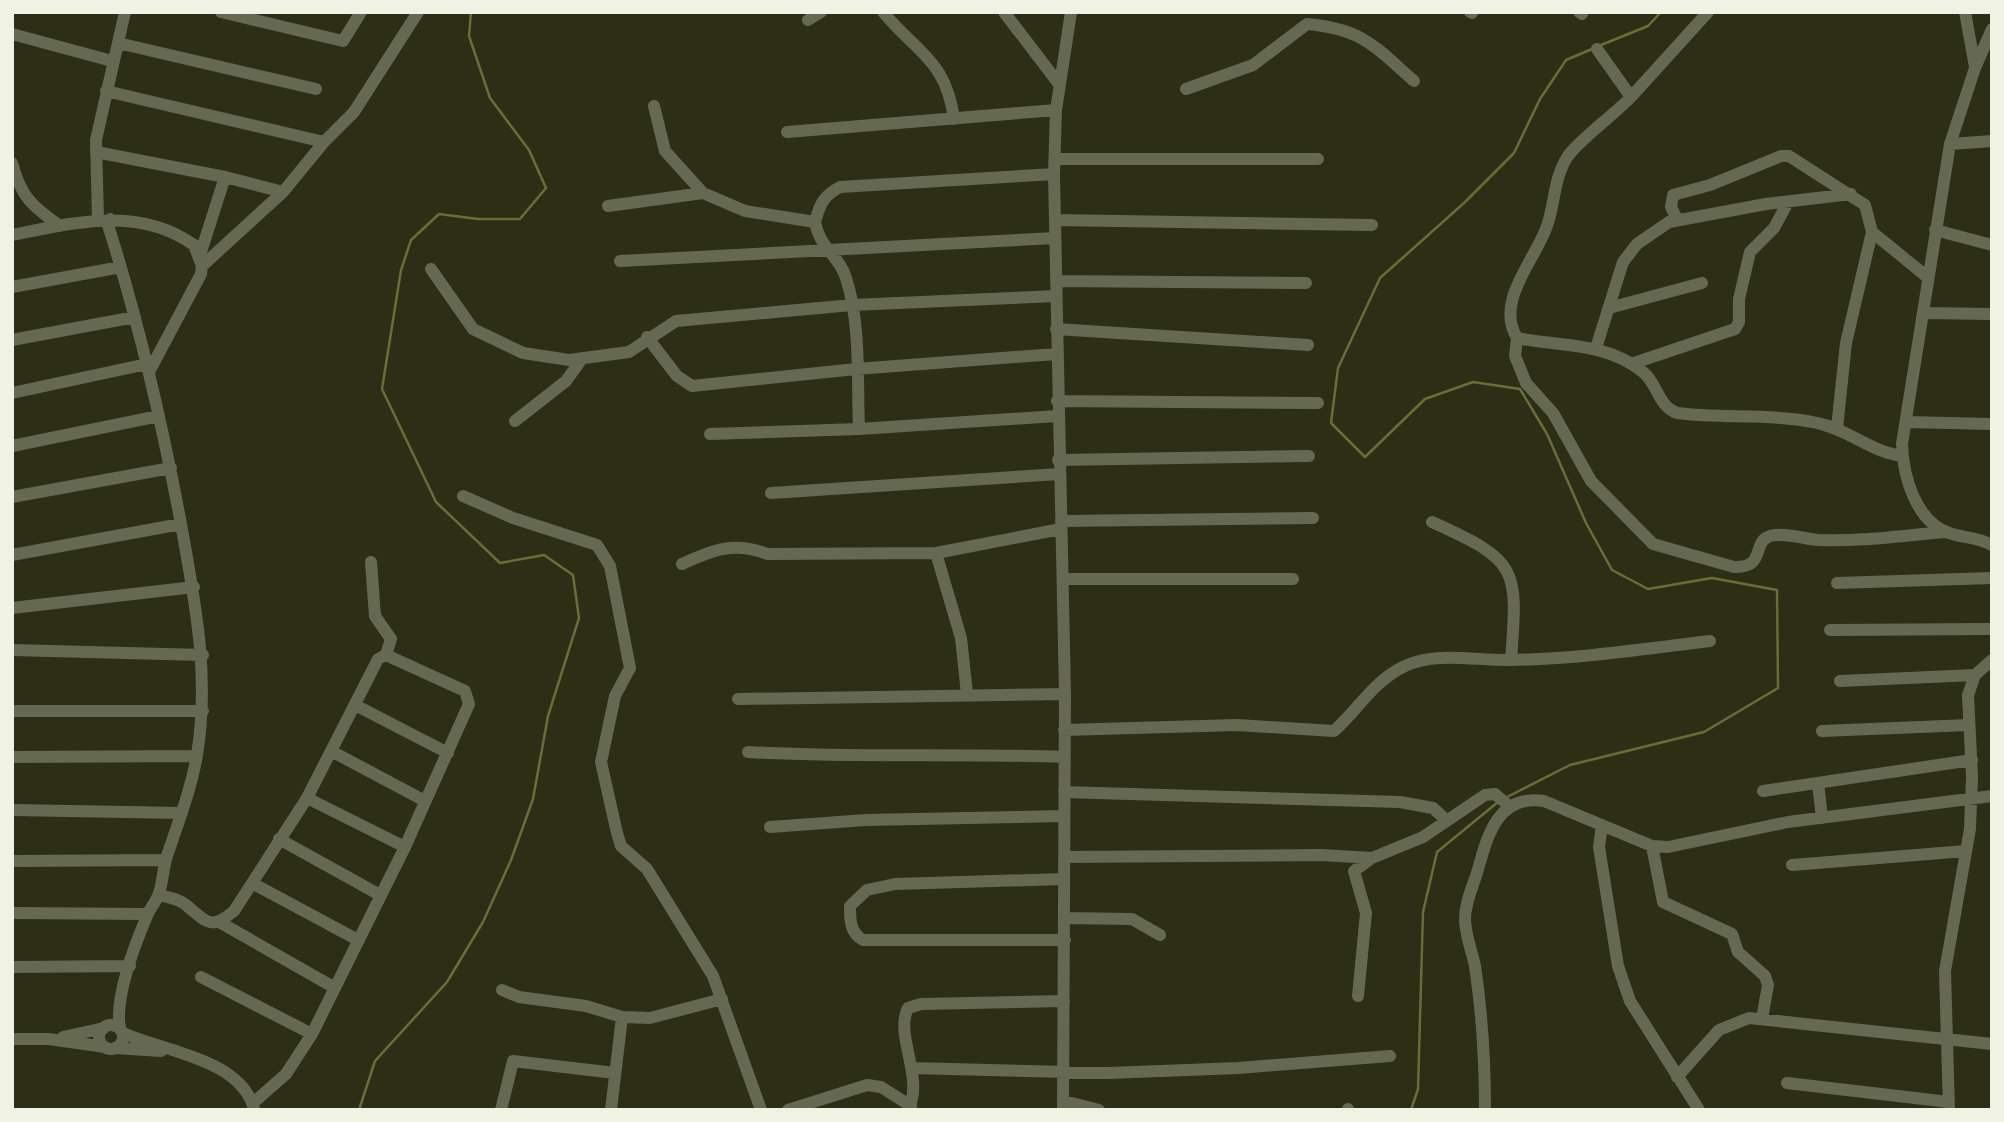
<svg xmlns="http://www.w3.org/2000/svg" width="2004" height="1122" font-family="Spectral,serif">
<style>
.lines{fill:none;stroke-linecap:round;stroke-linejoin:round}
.stream{stroke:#6a6d36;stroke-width:2.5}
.minor{stroke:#666952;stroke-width:12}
</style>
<rect width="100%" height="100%" fill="#2c2e16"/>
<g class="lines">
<!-- stream -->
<path class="stream" d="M1601,45L1648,26L1661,12
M1507,797L1570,765L1704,732L1778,688L1777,590L1712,578L1648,589L1612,570L1586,523L1547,434L1520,389L1473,382L1425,399L1365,457L1331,423L1338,368L1380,278L1464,203L1514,153L1540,99L1566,60L1592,49
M359,1110L375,1061L447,982L483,922L511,860L533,799L548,716L579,618L573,575L544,555L500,563L436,502L382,389L401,270L411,240L439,214L478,219H520L546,188L529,150L490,98L469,36L471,12
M1411,1110L1418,1089L1423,912L1437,852L1498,802"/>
<!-- minor -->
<path class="minor" d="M221,12L343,41L361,12
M883,12C918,54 946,60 954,119
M1004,12L1059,84
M1470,12L1472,13
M1579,12L1582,14
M1965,12L1975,67
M808,20L821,12
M1992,29L1975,68L1950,144L1902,444C1903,475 1915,521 1949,533C1963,538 1978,537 1992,545
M12,34L112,61
M118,43L316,89
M1597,49L1631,97C1615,114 1580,139 1568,156C1554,177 1555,201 1548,223C1537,259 1494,300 1517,338C1562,347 1606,342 1643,372C1658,384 1657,405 1677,413C1724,419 1771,413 1817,423C1848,429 1871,452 1902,456
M1186,89L1253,65L1307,24C1363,29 1374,46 1414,81
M106,91L324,142
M1631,97L1708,12
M654,106L665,151L703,193
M787,132L1056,110
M1950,144L1992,141
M96,152L225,177L283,192
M1055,159H1318
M12,163C21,197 32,206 60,226
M608,206L703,193L745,211L815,222C820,249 839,255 846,278C861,324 857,380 859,429
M98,219L96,140L125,12
M110,219L108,225C139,323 162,423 181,524C195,602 210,675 197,755C191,790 178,823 167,856C163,868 163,881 159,893C157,901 150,908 147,916C135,944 114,999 120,1028
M1677,219L1671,207L1673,195L1710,185L1781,156H1789L1865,205L1872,232L1926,276
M1056,220L1372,225
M815,222C820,204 823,196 840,187L1054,174
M1935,230L1992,245
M12,235C74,223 138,205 194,245L202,266L201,274L149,372
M200,255L225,177
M620,261L1055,238
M202,266L283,192L324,142L354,112L418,12
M431,269L473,329L523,353L569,360L629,352L676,321L852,305L1056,296
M1056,281L1306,283
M12,287L121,267
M1609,308L1702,283
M1924,313L1992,314
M1056,329L1308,345
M647,337L677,376L692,386L856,369L1056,354
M1517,338L1515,356L1526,383L1553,413L1591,481L1653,544L1734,567C1767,568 1751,542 1770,536C1783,532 1805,539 1818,540C1861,542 1905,535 1947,532
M12,340L135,317
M1596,348L1623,262L1637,244L1669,222L1766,204L1851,194
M1631,364L1735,329L1739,322V299L1750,252L1774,228L1787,204
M12,393L147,364
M1057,401L1318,403
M515,421L566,381L581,360
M1906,422L1992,424
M1837,428L1846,343L1872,232
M710,434L859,429L1057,416
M12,446L159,416
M1058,460L1309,456
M771,493L1059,474
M463,496L513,518L597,545L610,566L630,668L615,696L601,762L617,833L621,846L647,869L713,976L761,1110
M12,497L171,468
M1061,521L1313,518
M1432,522C1519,561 1518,568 1511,660
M936,553L961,638L967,694
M12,555L181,524
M682,564C712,550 735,541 767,554L936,553L1061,529
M1063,579H1293
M1837,583L1992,578
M12,608L194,587
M1830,630L1992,629
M12,650L203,655
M1840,681L1975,675
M738,699L1065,694
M355,705L448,753
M12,711H203
M1064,730L1237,725L1334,731C1359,709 1373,681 1405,666C1436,651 1477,661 1511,660C1577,659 1644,649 1710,641
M1822,731L1969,725
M333,752L425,801
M748,752C853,758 958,753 1064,757
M12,757L197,756
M1818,783L1822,818
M1763,791L1972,760
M1064,792L1400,802L1433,808L1446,820
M307,798L405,847
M12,810L182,813
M1602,825L1599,847L1618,966L1630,1001L1699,1110
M770,827L866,820L1064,816
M279,839L380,895
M1652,846L1663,902L1732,934L1738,952L1765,976L1768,985L1762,1019
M1064,857L1321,855L1372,858
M12,861L165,860
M1792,865L1966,851
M1063,879L895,884L867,890L850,906C850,920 850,933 863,940H1065
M252,883L358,940
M159,895C168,897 179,899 186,905C207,922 210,931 234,911L307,798L378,659L386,655L391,639L375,616L371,562
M12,913L148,914
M1064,918L1132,919L1160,935
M221,923L335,988
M12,967L130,966
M201,977L312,1034
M502,990L519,997L586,1006L622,1017L650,1018L722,999
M1358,996L1366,913L1354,871L1372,858L1423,837L1485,795L1495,794L1509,806
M99 1037a12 12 0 1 1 24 0a12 12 0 1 1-24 0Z
M123,1033C165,1052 241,1059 254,1109
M63,1037L104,1028
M12,1039H49L105,1047
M115,1048L161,1051
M912,1068L1109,1073L1238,1068L1390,1056
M1677,1077L1719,1030L1749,1018L1992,1044
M1787,1083L1949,1102
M1064,1101L1099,1110
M253,1103L286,1074L312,1034L405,847L469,704L465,691L386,655
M1348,1109V1110
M501,1110L513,1061L615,1073
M611,1110L622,1017
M788,1110L867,1085L881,1087L911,1106
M908,1110C925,1078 894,1035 908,1008L921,1004L1064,1001
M1063,1110L1065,694L1054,174L1056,110L1071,12
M1485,1110C1485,1062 1482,1013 1475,966C1472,951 1465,935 1465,919C1465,903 1472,888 1477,873C1487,837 1497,794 1544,801L1652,846L1668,847L1788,822L1992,796
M1949,1110L1945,971L1970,829L1972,777L1968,695L1975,675L1992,660"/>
</g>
<!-- border -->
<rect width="2004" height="1122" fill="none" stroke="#f0f2e3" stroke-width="28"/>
</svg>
